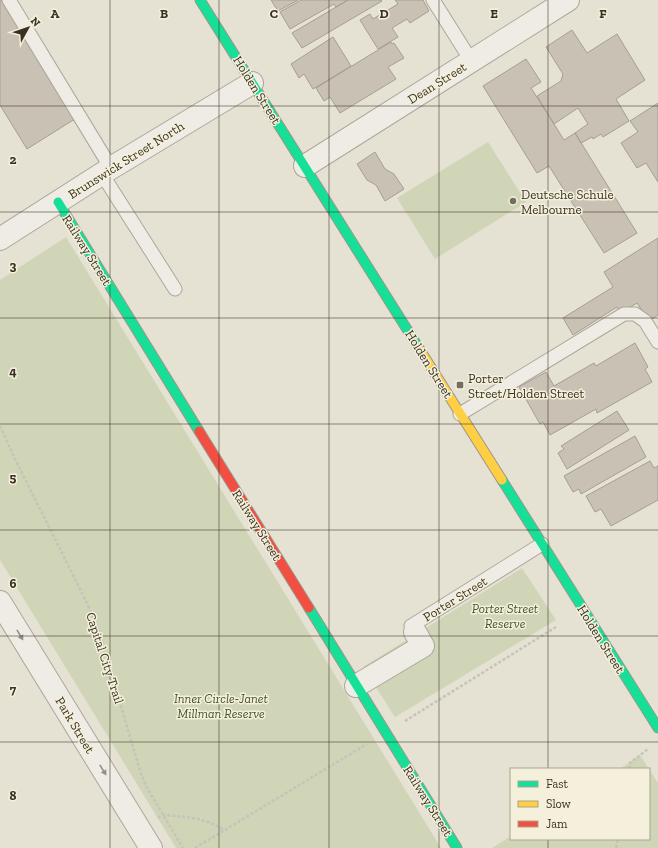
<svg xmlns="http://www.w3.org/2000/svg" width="658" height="848" font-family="'Zilla Slab',serif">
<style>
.green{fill:#d0d5b7}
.building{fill:#c9c2b4;stroke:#a59e92}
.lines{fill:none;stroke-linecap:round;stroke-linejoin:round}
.lane-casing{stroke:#aba79b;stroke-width:15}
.street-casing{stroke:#aba79b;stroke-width:24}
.fast-casing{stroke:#9b978b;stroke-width:11}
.slow-casing{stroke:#9b978b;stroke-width:11}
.jam-casing{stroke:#9b978b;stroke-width:11}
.path{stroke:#c6c3bb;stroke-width:2.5;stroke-dasharray:3 2;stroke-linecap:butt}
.lane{stroke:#eeece4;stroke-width:13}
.street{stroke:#eeece4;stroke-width:22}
.fast{stroke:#16e098;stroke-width:9}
.slow{stroke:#ffcf43;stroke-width:9}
.jam{stroke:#f24e42;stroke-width:9}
.oneway{fill:#948e84}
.grid{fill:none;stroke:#3a3123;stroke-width:1;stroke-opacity:0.55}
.poi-dot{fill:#766f61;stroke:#f4f0db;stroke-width:1.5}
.labels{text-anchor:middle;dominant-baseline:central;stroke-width:3;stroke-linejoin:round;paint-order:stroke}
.street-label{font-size:13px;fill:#3a3123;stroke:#f4f0db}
.poi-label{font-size:13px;fill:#3a3123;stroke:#f4f0db;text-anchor:start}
.park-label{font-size:13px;font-style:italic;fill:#44552b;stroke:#f4f0db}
.grid-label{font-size:13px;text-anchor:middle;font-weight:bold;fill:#3a3123;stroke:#f4f0db;stroke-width:3;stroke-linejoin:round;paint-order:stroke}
</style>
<rect width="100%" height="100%" fill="#e5e2d3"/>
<!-- green -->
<path class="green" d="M488,142L526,202L435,259L397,198Z
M66,237L441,848H176L0,560V280Z
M522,568L556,620L395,717L363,667Z
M640,755L649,769H620Z
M649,769L658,783V848H492L511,836V839H649Z"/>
<!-- building -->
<path class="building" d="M0,0H4L78,117L27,149L0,105Z
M271,0H298L278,11Z
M301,0H348L336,7L334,4L290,29L280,12Z
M348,0H381L382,1L302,48L292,33Z
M395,0H423L429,11L410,23L407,19L392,28L398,37L378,49L360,20L370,14L373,19L398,4Z
M572,30L587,53L617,34L645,80L616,99L629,121L603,137L601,134L593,139L592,137L581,143L575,133L588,124L578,108L554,124L537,96L561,81L563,74L546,47Z
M333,37L351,66L313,89L304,74L299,78L291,64Z
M391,42L392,44L394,43L404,58L388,67L396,79L340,113L330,97L324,101L316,88Z
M526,59L541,82L531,88L554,124L564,140L575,133L637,233L604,253L549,166L537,173L483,86Z
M658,103V182L646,163L637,168L621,143L638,132L630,121Z
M375,152L385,169L394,174L404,189L385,201L376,185L367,180L357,164Z
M658,238V315L649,321L637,303L621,313L617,307L573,335L563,318L613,287L604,272Z
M635,343L648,367L645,369L652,382L597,413L596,409L550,435L543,422L540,424L519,387L546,372L554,386L594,363L596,366Z
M617,411L629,430L567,469L558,453L564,449L561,446Z
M635,436L646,457L581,494L579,489L573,492L564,476Z
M650,461L654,468L658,466V500L611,526L601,509L595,512L586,496Z"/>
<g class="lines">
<!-- lane casing -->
<g class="lane-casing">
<path id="lane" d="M9,0L111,168
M433,0L472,62
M102,174L175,289
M460,414L624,314H635L645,321L658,342
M415,632L411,626L542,544"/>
</g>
<!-- street casing -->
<g class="street-casing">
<path id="street" d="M305,166L568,0
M0,239L111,168L252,83
M0,602L151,848
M356,686L423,646L415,632"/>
</g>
<!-- fast casing -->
<g class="fast-casing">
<path id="fast" d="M200,0L420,350
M58,202L199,431
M502,480L658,728
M309,608L457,848"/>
</g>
<!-- slow casing -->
<g class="slow-casing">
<path id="slow" d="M420,350L502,480"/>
</g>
<!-- jam casing -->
<g class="jam-casing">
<path id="jam" d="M199,431L309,608"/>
</g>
<!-- path -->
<path class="path" d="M0,426L15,459L84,597L98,628L141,774L146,786L183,848
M405,721L556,627
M629,769L630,763L648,749
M158,818L163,815C187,817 203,817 224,830
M195,848L367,744
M616,848L618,839"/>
<!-- lane -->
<use href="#lane" class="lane"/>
<!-- street -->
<use href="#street" class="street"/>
<!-- fast -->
<use href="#fast" class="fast"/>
<!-- slow -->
<use href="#slow" class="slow"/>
<!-- jam -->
<use href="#jam" class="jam"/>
</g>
<!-- one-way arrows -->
<defs><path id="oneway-solid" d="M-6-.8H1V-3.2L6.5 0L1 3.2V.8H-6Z"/></defs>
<g class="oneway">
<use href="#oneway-solid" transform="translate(20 635) rotate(59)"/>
<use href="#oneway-solid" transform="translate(103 770) rotate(58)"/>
</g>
<!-- grid -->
<path class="grid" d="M110,0V848M219,0V848M329,0V848M439,0V848M548,0V769M0,106H658M0,212H658M0,318H658M0,424H658M0,530H658M0,636H658M0,742H658M548,839V848"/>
<!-- markers -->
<g class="poi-dot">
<circle cx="513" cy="201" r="4"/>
<rect x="456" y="381" width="8" height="8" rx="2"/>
</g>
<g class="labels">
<!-- street labels -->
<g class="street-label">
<text transform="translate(437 83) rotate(-32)">Dean Street</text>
<text transform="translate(257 90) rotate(58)">Holden Street</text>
<text transform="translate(126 160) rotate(-32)">Brunswick Street North</text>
<text transform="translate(87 250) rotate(58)">Railway Street</text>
<text transform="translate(429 364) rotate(58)">Holden Street</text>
<text transform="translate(257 525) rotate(58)">Railway Street</text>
<text transform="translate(455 599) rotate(-32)">Porter Street</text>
<text transform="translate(601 639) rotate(58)">Holden Street</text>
<text transform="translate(105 658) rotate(72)">Capital City Trail</text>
<text transform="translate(75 725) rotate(59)">Park Street</text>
<text transform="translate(428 801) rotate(58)">Railway Street</text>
</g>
<!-- poi labels -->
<g class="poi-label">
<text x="521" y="194">Deutsche Schule<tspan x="521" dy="15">Melbourne</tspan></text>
<text x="468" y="378">Porter<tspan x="468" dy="15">Street/Holden Street</tspan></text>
</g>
<!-- park labels -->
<g class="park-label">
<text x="505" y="608">Porter Street<tspan x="505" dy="15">Reserve</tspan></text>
<text x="221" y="698">Inner Circle-Janet<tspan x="221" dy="15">Millman Reserve</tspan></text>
</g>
</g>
<g class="grid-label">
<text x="55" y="18">A</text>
<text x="164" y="18">B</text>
<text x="274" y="18">C</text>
<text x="384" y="18">D</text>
<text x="494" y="18">E</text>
<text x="603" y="18">F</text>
<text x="13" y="164">2</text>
<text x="13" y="270">3</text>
<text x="13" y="376">4</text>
<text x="13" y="482">5</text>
<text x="13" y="588">6</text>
<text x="13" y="694">7</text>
<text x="13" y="800">8</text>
</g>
<!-- legend -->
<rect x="510" y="768" width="140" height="72" fill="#f4f0db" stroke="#aaa491"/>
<rect x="518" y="781" width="20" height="6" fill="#16e098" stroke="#aaa491"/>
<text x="546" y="788" font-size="12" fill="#3a3123">Fast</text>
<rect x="518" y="801" width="20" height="6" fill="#ffcf43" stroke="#aaa491"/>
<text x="546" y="808" font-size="12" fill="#3a3123">Slow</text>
<rect x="518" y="821" width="20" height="6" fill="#f24e42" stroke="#aaa491"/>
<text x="546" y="828" font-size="12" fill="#3a3123">Jam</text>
<!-- north arrow -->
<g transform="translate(28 28) rotate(50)" stroke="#f4f0db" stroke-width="3" paint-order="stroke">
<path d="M0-3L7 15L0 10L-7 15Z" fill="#3a3123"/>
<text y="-6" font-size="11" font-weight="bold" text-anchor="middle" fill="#3a3123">N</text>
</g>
</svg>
